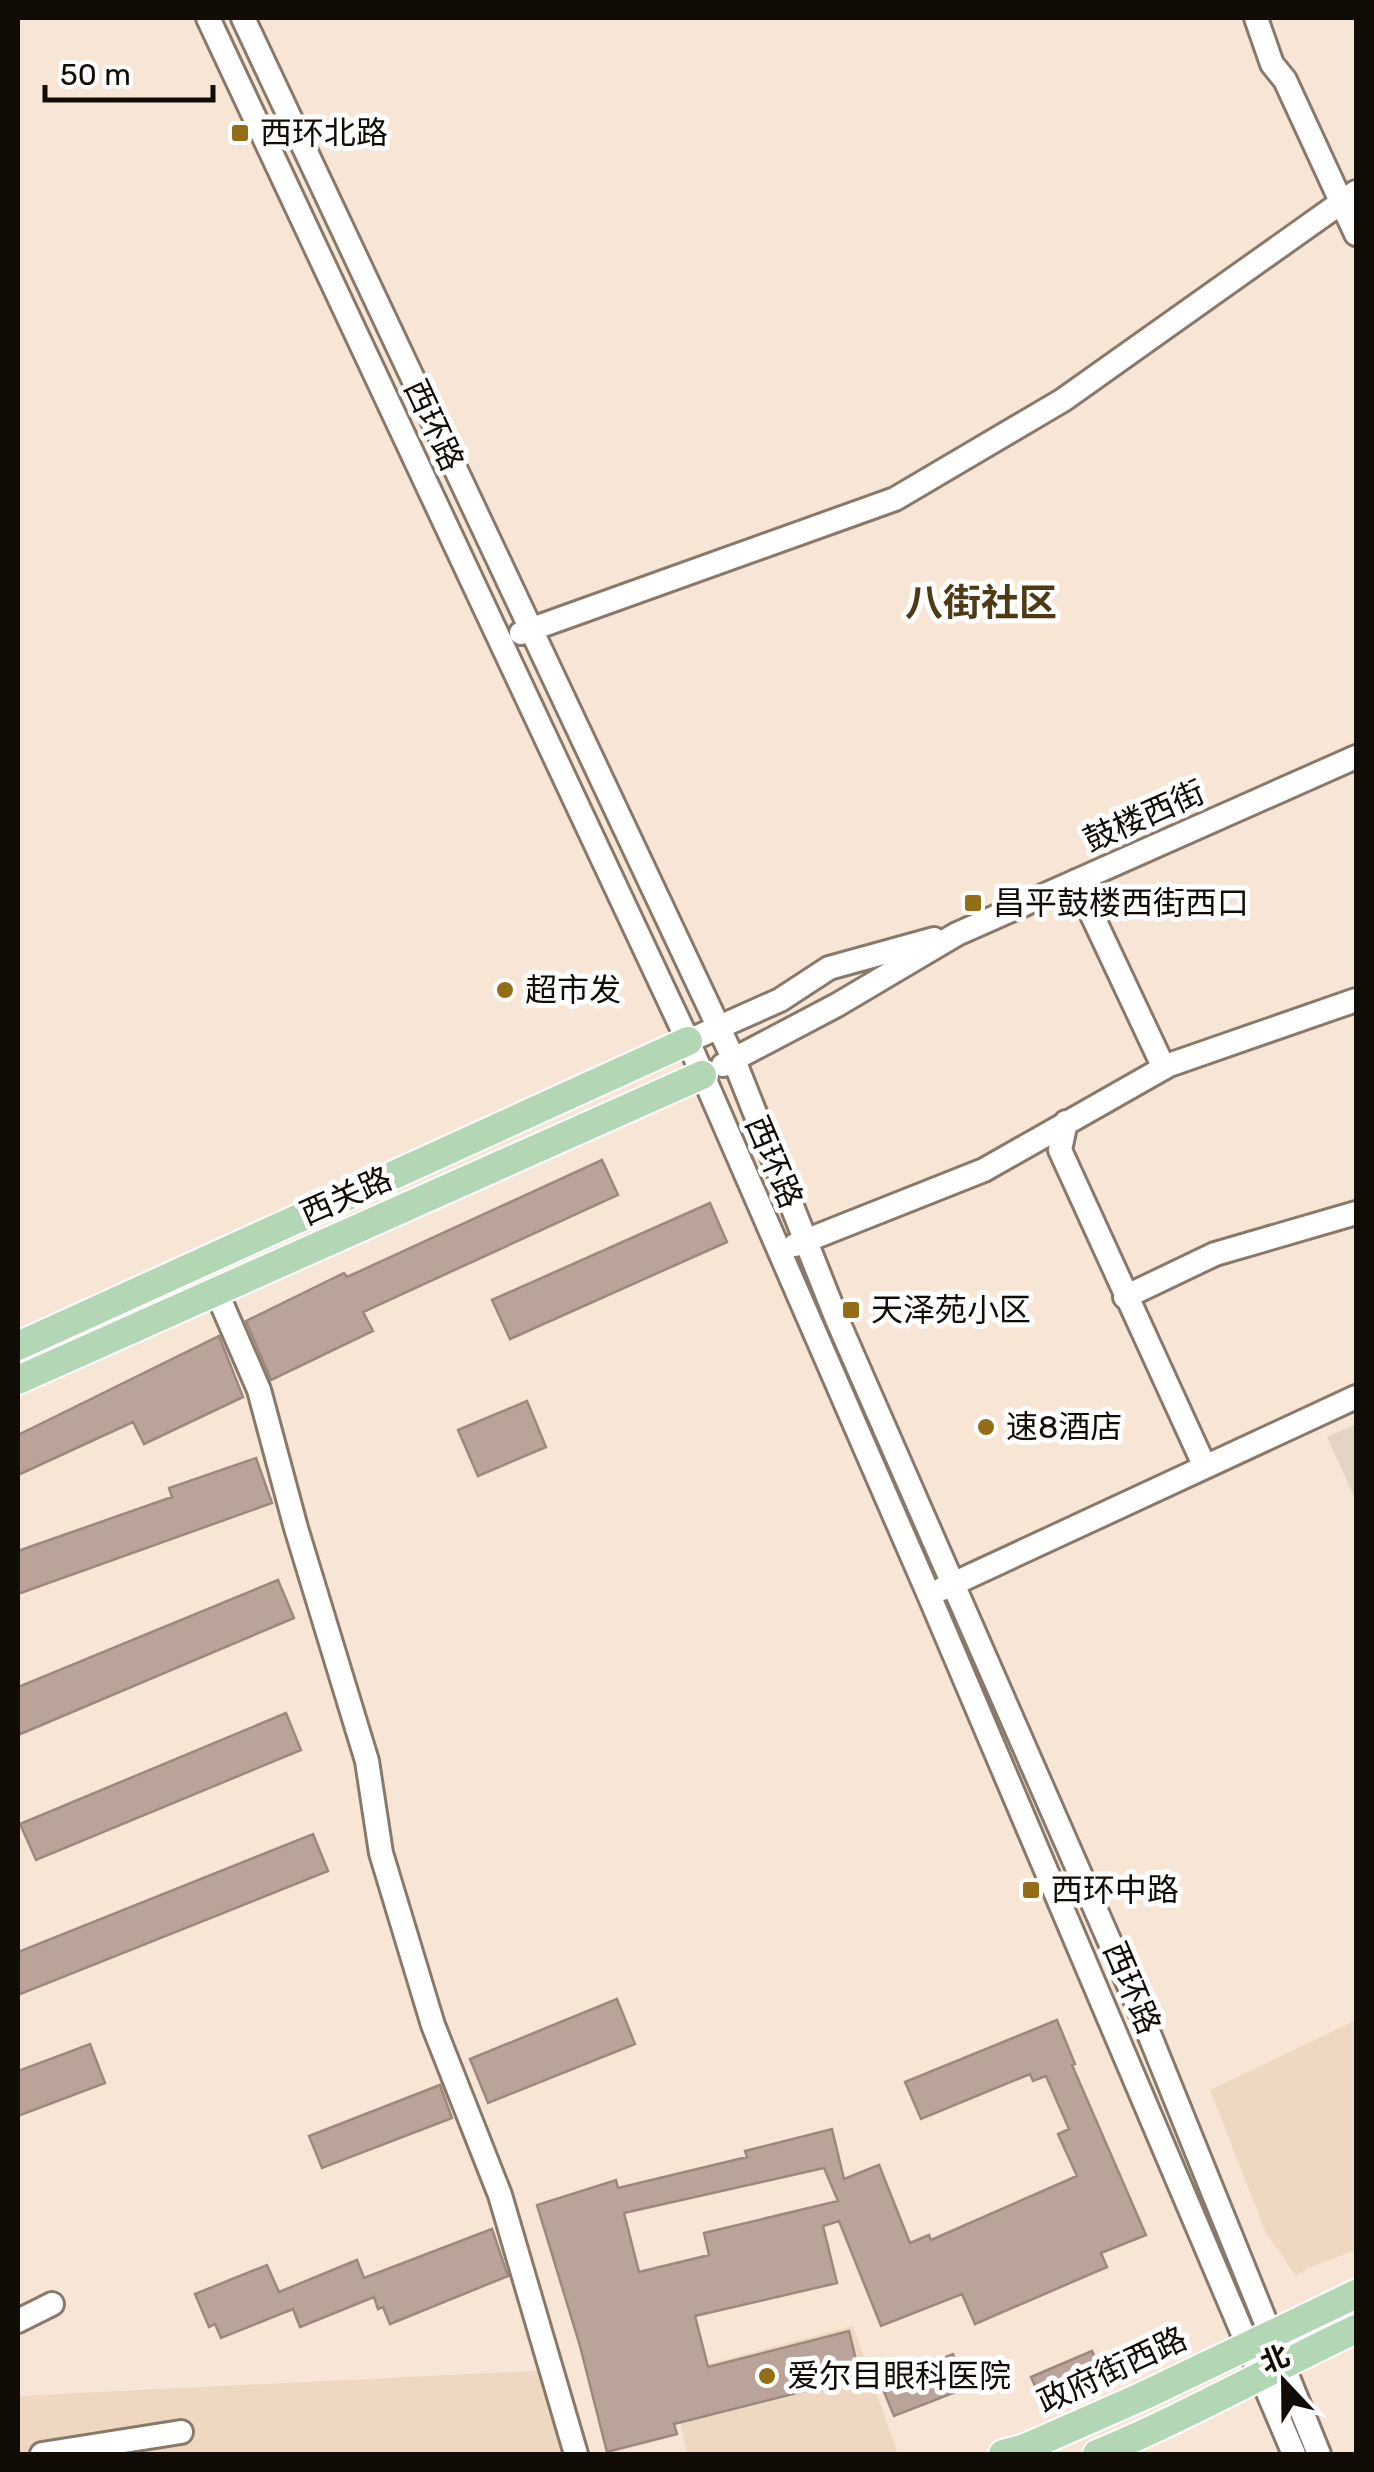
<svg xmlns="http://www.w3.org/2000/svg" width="1374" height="2472" font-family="Rubik,'Noto Sans SC',sans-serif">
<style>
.built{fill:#eed8c1}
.education{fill:#e4d4c3}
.building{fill:#baa499;stroke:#9d887e;stroke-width:2.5;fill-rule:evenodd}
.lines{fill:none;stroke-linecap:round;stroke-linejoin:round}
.minor-casing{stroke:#89796a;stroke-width:28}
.major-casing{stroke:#fff;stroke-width:32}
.minor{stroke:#fff;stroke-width:22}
.major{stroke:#b3d6b4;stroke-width:28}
.poi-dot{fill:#946e17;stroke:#fff;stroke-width:4}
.labels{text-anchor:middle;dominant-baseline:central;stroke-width:10;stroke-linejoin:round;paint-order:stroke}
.poi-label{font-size:32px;fill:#120c07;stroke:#fff;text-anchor:start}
.street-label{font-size:32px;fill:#120c07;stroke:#fff}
.quarter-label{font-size:38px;font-weight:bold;fill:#4e3b15;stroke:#fff}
</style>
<rect width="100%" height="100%" fill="#f7e6d5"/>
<!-- built -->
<path class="built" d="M1356,2020V2250L1308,2268L1296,2276L1266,2233L1210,2090Z
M853,2326L898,2454H687L670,2374Z
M549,2370L566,2454H18V2396Z"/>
<!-- education -->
<path class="education" d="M1356,1424V1501L1327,1437Z"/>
<!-- building -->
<path class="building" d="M602,1160L618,1195L363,1312L373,1331L271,1380L246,1321L344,1273L347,1277Z
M710,1203L727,1242L510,1339L492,1300Z
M219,1336L243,1397L144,1444L133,1422L18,1475V1435Z
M527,1401L546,1447L478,1476L458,1430Z
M256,1458L272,1503L18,1594V1551L172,1497L169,1488Z
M278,1580L294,1618L18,1735V1687Z
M286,1713L301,1750L36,1860L20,1824Z
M313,1834L328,1871L18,1995V1952Z
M617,1999L635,2044L488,2103L470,2059Z
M1057,2020L1075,2064L1072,2065L1146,2235L1101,2253L1107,2267L975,2324L962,2294L881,2326L839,2221L823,2226L837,2283L695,2316L708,2367L849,2331L860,2377L674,2424L677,2434L607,2452L580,2346L537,2205L616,2180L618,2188L747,2157L745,2151L832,2129L844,2179L879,2165L910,2243L929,2235L931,2240L1077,2176L1058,2134L1069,2129L1046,2076L1033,2081L1030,2074L921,2119L905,2082ZM824,2168L838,2201L704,2233L709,2255L639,2272L624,2213Z
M90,2044L105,2083L18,2116V2071Z
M440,2085L452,2118L322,2168L309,2136Z
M492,2229L508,2276L390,2324L383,2307L378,2309L374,2297L300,2327L293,2309L221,2338L215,2324L209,2327L195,2294L267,2265L279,2292L357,2260L364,2278Z
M1092,2351L1102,2373L1041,2399L1031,2377Z
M953,2354L966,2388L894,2416L880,2382Z"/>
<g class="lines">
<!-- minor casing -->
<g class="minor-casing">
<path id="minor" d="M208,18L688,1041L929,1595L1294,2454
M243,18L734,1060L836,1317L1137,2004L1319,2454
M1256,18L1272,64L1285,80L1356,234
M521,633L895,499L1063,400L1356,192
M1076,881L1164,1068
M688,1041L780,1000L829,968L934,939
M723,1065L837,1005L957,934L1356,757
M1066,1122L1060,1150L1205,1467
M795,1245L984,1170L1169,1065L1356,1000
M217,1293L259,1390L296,1528L367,1761L381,1853L433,2025L500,2195L576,2454
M1125,1297L1215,1254L1356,1213
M942,1589L1356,1397
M18,2321L52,2304
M42,2454L181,2432"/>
</g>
<!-- major casing -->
<g class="major-casing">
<path id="major" d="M18,1346L688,1041
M18,1380L702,1075
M1003,2454L1025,2448L1143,2396L1356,2294
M1097,2454C1186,2417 1269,2370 1356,2329"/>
</g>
<!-- minor -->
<use href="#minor" class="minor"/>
<!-- major -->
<use href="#major" class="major"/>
</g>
<!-- markers -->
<g class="poi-dot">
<rect x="230" y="123" width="20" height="20" rx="5"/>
<rect x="963" y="893" width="20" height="20" rx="5"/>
<circle cx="505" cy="990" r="10"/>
<rect x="841" y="1300" width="20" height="20" rx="5"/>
<circle cx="986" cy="1427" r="10"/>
<rect x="1021" y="1880" width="20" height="20" rx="5"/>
<circle cx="767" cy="2376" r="10"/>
</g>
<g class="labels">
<!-- poi labels -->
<g class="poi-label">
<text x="260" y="133">西环北路</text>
<text x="993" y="903">昌平鼓楼西街西口</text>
<text x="525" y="990">超市发</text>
<text x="871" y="1310">天泽苑小区</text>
<text x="1006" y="1427">速8酒店</text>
<text x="1051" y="1890">西环中路</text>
<text x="787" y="2376">爱尔目眼科医院</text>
</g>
<!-- street labels -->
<g class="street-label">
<text transform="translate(434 425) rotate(65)">西环路</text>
<text transform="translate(1144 816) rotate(-24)">鼓楼西街</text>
<text transform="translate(774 1162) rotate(67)">西环路</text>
<text transform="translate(346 1196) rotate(-24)">西关路</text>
<text transform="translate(1132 1988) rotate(67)">西环路</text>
<text transform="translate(1112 2370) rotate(-25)">政府街西路</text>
</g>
<!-- quarter labels -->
<g class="quarter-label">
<text x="981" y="603">八街社区</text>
</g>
</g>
<!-- border -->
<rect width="1374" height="2472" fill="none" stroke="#120c07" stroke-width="40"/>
<!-- north arrow -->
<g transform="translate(1284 2382) rotate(338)" stroke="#ffffff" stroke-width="8" paint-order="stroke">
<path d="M0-8L18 38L0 25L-18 38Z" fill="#120c07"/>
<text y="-15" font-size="28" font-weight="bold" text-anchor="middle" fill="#120c07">北</text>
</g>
<!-- scale -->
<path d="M45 85v15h168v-15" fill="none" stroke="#120c07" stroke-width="5"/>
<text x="60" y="85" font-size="30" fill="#120c07" stroke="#ffffff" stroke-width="8" paint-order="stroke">50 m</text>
</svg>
